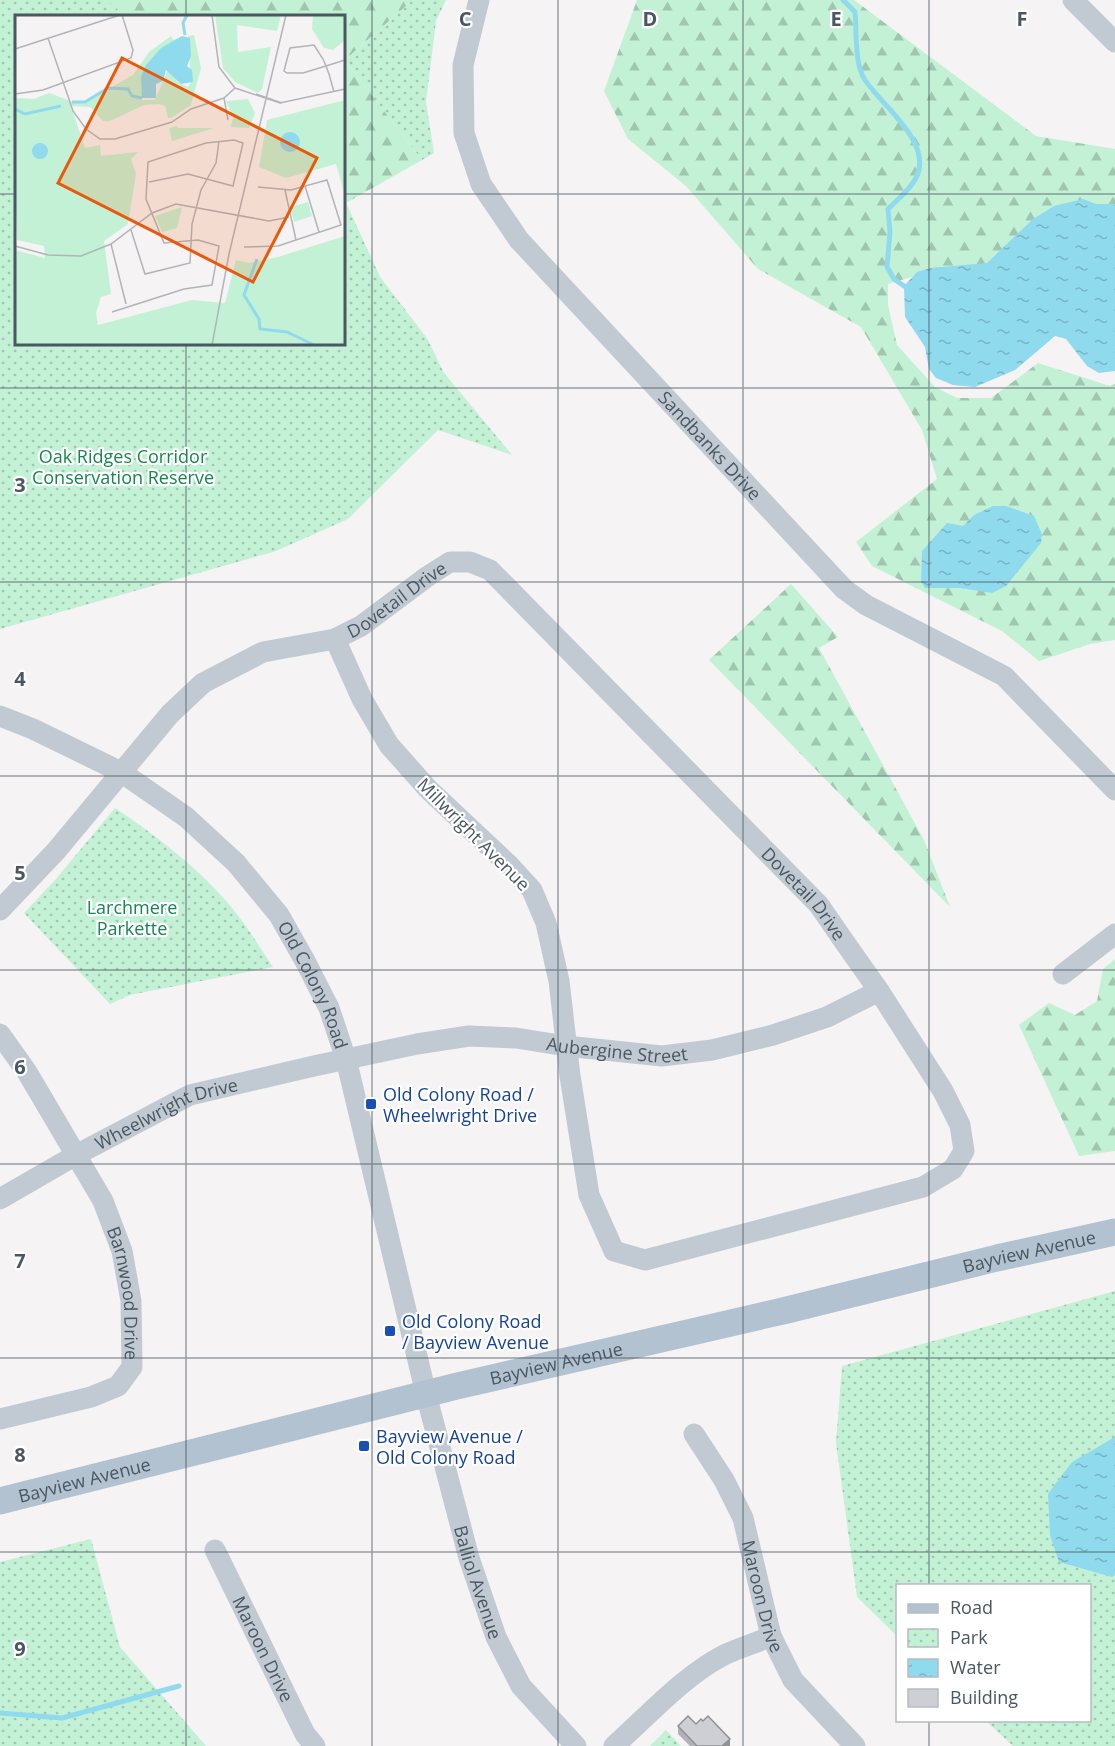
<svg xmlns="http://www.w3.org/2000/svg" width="1115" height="1746" font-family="'Open Sans',sans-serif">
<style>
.forest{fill:url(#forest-firs)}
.park{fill:url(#park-dots)}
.water{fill:url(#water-ripples)}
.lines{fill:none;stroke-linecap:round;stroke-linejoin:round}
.stream{stroke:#90daee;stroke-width:5}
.minor{stroke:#c1cad2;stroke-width:21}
.major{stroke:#b3c2d1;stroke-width:27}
.wall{fill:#b0b2b7}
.shaded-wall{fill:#909195}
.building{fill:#cdcfd5;stroke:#909195;stroke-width:1.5}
.grid{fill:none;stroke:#4a5661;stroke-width:1.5;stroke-opacity:0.55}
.transit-dot{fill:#1a4fb4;stroke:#fff;stroke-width:2}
.labels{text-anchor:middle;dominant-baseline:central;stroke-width:4.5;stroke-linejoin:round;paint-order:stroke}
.street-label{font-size:18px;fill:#4a5661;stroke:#fff}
.park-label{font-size:18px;fill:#17864f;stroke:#fff}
.transit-label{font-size:18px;fill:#164399;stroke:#fff;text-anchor:start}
.inset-river{fill:none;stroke:#90daee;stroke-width:3}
.inset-road{fill:none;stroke:#b1b4b9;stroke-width:1.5}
.view{fill:#e8590c;fill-opacity:0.15;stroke:#e8590c;stroke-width:3}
.inset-edge{fill:none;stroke:#4a5661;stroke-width:3}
.grid-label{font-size:20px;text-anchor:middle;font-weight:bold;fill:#4a5661;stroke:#fff;stroke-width:4.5;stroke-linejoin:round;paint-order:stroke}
</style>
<defs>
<pattern id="forest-firs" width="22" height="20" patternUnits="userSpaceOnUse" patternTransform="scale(1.5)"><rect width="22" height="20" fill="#c3f1d5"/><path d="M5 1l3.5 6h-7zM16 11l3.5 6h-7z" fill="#a0c6b0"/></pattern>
<pattern id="park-dots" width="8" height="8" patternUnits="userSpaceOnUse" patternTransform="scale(1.5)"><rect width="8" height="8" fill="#c3f1d5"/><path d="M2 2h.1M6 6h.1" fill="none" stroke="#a0c6b0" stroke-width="1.8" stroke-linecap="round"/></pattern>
<pattern id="water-ripples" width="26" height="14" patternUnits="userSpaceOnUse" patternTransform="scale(1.5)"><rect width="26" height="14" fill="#90daee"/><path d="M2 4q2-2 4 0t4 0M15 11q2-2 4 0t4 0" fill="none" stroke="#78b4c4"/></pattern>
</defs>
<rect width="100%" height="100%" fill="#f5f3f3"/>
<!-- forest -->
<path class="forest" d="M0,0H413L345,60L422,160L346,203L380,277L428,340L344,311V16H16V344L0,436Z
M637,0H854L1036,136L1115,149V204L1069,208L1005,263L918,275L888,284V305L897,345L935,387L957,398H991L1038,363L1110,386L1115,384V640L1090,644L1039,661L1002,631L872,566L856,542L937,479L922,430L861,327L758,269L686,186L628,139L604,91Z
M791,584L838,637L819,648L924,840L950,907L709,660Z
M1115,959V1151L1079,1156L1019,1025L1049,1003L1075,1015L1097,1001L1103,969Z"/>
<!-- park -->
<path class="park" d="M0,0H106L126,16H16V344H344V201L346,203L380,277L428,340L444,373L512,455L438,430L348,519L276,551L0,629Z
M413,0H446L436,21L426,102L434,153L422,160L345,60Z
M115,808C155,835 196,866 228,903C245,923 259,946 273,967L130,995L110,1004L24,913L56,879Z
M1115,1291V1746H1013L986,1721L1090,1720V1586H898L897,1636L857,1597L836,1443L842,1366Z
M91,1539L120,1647L206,1746H0V1562Z
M666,1730L681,1746H650Z"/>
<!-- water -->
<path class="water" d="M1083,199L1096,204H1115V371L1099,373L1087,366L1066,339L1055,336L1015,370L975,387L953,385L936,378L929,369L925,347L905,317L904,286L917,272L930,268L987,263L1033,219L1054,206Z
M993,506H1006L1034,516L1042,534L1041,543L1006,586L992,593L960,588H925L921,582L922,551L947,523L963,526L974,515Z
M1115,1437V1575L1112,1577L1059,1562L1050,1535L1048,1494L1072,1462Z"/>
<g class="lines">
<!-- stream -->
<path class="stream" d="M843,0L855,12C857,32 854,64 865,80C882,106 934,143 916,178C910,190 897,200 888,209L890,232L887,267L894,279L904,286
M0,1713L62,1718L179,1686"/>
<!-- minor -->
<g class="minor">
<path id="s1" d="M479,0L463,65L464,133L481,184L519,240L844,589L866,605L1004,676L1115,790"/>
<path d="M1073,0L1115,42"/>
<path id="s2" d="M0,716L33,729L121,772L186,817L236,863L279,915L305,961L329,1008L346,1059L426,1394L469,1558L496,1637L521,1686L576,1746"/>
<path id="s3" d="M0,910L56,851L170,714L203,683L263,652L335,639L361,626L428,576L450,562H470L490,570L819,905L841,937L879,991L943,1091L960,1125L964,1151L953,1169L923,1187L645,1260L614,1251L589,1195L570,1076L559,981L546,923L532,890L510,866L428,789L389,745L362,699L335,639"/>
<path d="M1063,974L1115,934"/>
<path id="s4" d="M0,1034L27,1072L103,1201L122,1251L131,1301L132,1367L118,1386L91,1397L0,1419"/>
<path id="s5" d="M0,1199L76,1155L190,1095L314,1066L417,1044L469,1036L516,1038L566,1046L662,1056L712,1050L773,1035L827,1017L879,991"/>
<path id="s6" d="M694,1434L724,1480L743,1518L771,1636L793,1680L855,1746"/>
<path id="s7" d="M215,1550L305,1734L315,1746"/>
<path d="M614,1746C649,1715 682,1677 724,1655C739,1648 756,1643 771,1636"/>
</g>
<!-- major -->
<path class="major" id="s8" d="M0,1501L457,1386L787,1310L997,1258L1115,1232"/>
</g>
<!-- wall -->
<path class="wall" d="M696,1724L730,1746H690L678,1734V1726Z"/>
<!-- shaded-wall -->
<path class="shaded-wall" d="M730,1739V1746H722Z"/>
<!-- building -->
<path class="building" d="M688,1716L696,1724L701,1719L703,1721L708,1716L730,1739L722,1746H697L678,1726Z"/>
<!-- grid -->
<path class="grid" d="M186,0V16M372,0V1746M558,0V1746M743,0V1746M929,0V1586M0,194H16M344,194H1115M186,344V1746M0,388H1115M0,582H1115M0,776H1115M0,970H1115M0,1164H1115M0,1358H1115M0,1552H1115M929,1720V1746"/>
<!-- markers -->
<g class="transit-dot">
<rect x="365" y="1098" width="12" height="12" rx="3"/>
<rect x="384" y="1325" width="12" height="12" rx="3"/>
<rect x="358" y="1440" width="12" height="12" rx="3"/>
</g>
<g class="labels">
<!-- street labels -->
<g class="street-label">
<text stroke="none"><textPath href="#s1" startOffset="537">Sandbanks Drive</textPath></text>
<text stroke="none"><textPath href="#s3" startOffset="519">Dovetail Drive</textPath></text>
<text transform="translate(474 834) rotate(45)">Millwright Avenue</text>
<text stroke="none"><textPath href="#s3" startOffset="1077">Dovetail Drive</textPath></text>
<text stroke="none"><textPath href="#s2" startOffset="426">Old Colony Road</textPath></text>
<text stroke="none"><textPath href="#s5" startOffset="651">Aubergine Street</textPath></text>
<text stroke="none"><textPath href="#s5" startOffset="188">Wheelwright Drive</textPath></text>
<text stroke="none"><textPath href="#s8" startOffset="1059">Bayview Avenue</textPath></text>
<text stroke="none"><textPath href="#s4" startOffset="292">Barnwood Drive</textPath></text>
<text stroke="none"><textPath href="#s8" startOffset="573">Bayview Avenue</textPath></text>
<text stroke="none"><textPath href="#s8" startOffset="87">Bayview Avenue</textPath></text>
<text stroke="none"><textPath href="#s2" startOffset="1047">Balliol Avenue</textPath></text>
<text stroke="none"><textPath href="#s6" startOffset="178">Maroon Drive</textPath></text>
<text stroke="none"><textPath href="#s7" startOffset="110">Maroon Drive</textPath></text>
</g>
<!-- park labels -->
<g class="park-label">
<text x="123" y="456">Oak Ridges Corridor<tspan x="123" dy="21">Conservation Reserve</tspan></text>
<text x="132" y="907">Larchmere<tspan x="132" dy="21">Parkette</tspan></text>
</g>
<!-- transit labels -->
<g class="transit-label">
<text x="383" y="1094">Old Colony Road /<tspan x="383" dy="21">Wheelwright Drive</tspan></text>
<text x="402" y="1321">Old Colony Road<tspan x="402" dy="21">/ Bayview Avenue</tspan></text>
<text x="376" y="1436">Bayview Avenue /<tspan x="376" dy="21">Old Colony Road</tspan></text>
</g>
</g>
<!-- overview -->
<g transform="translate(15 15)">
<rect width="330" height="330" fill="#f5f3f3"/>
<path d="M200,0H219L222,10L223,37L208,53ZM179,20L186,53L176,90L156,103H153L150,91L144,89L129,90L95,106H88L75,92L56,91L70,133L85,130L86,141L106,139L0,196V83L19,84L34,78L58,87H70L118,60L134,37L156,21L158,25L167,22L157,28L130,71L126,85H140L153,55L164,68L173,72L176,68L173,21ZM233,84L240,98L234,113L216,112L218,103L211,86ZM162,111L163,113H199L157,126L154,113Z" fill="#c3f1d5"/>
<path d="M34,79L47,86L49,97L27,105L0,103V83L15,87ZM12,116L22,123L34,124L37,130L23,149L1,126Z" fill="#c3f1d5"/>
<path d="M219,0H266L262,16L222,10ZM298,0H330V25L318,35L309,33L297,14ZM256,32L247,74L243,78L220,67L208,53L223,37ZM330,85V180L321,149L271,163L244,152L252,105ZM123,137L116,144L121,159L113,209L89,226L96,279L86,282L81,298L83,310L177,285L210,288L221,245L234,248L263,242L330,221V330H0V235L30,243L29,231L2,225L0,177L86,141ZM293,187L297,201L279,207L275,192ZM167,192L162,213L147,217L140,201Z" fill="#c3f1d5"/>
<path d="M167,21L175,23L176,41L172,51L177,55L178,67L166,69L151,55L148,66L141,69V83H127L126,62L131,50L146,33ZM265 127a10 10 0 1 1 20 0a10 10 0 1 1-20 0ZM17 136a8 8 0 1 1 16 0a8 8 0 1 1-16 0Z" fill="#90daee"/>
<path class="inset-river" d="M170,20L168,8L172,0M57,87H70L93,73L113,74L117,81L127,83M0,94L10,99L46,91M242,244L229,280L244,304L245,314L272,317L299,330"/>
<path class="inset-road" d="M197,0L204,52L220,73L265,88L330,74M33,23L58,96L71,114L85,124H100L157,107L176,94L209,83L220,73M0,34L105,0M319,77L314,59L311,51L308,44L299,30L275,33L269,56L272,58H288L311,51L330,45M0,79L28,75L116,43L118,35L107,0M241,79L267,88M209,83L213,105M290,171L304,217M270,175L281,225M116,215L130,259L175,248L177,209L186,175L201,148L204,126M96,229L111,289M0,231L33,240L66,241L96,229L137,198L161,189L254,206L274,202M229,232L263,231L326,210L312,165L276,175L243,172M97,297L169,274L197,270L204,231L183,225L149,228L131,184L133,147L191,128L219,125L228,128L218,171L173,159L134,167M197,330L214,239L271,0"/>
<path class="view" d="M107,43L302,143L238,267L43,168Z"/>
<rect width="330" height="330" class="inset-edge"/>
</g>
<g class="grid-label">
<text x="465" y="26">C</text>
<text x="650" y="26">D</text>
<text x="836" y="26">E</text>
<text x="1022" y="26">F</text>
<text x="20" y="492">3</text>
<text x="20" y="686">4</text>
<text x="20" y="880">5</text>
<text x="20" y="1074">6</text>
<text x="20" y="1268">7</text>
<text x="20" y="1462">8</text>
<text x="20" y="1656">9</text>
</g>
<!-- legend -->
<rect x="896" y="1584" width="195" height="138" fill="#ffffff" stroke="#b7bbc0" stroke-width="1.5"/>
<rect x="908" y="1604" width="30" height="9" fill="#b3c2d1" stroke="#b7bbc0" stroke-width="1.5"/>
<text x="950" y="1614" font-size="18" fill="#4a5661">Road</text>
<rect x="908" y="1629" width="30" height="18" fill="url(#park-dots)" stroke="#b7bbc0" stroke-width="1.5"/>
<text x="950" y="1644" font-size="18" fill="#4a5661">Park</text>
<rect x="908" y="1659" width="30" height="18" fill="url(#water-ripples)" stroke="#b7bbc0" stroke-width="1.5"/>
<text x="950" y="1674" font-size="18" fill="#4a5661">Water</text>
<rect x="908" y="1689" width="30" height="18" fill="#cdcfd5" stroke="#b7bbc0" stroke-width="1.5"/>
<text x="950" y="1704" font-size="18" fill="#4a5661">Building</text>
</svg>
